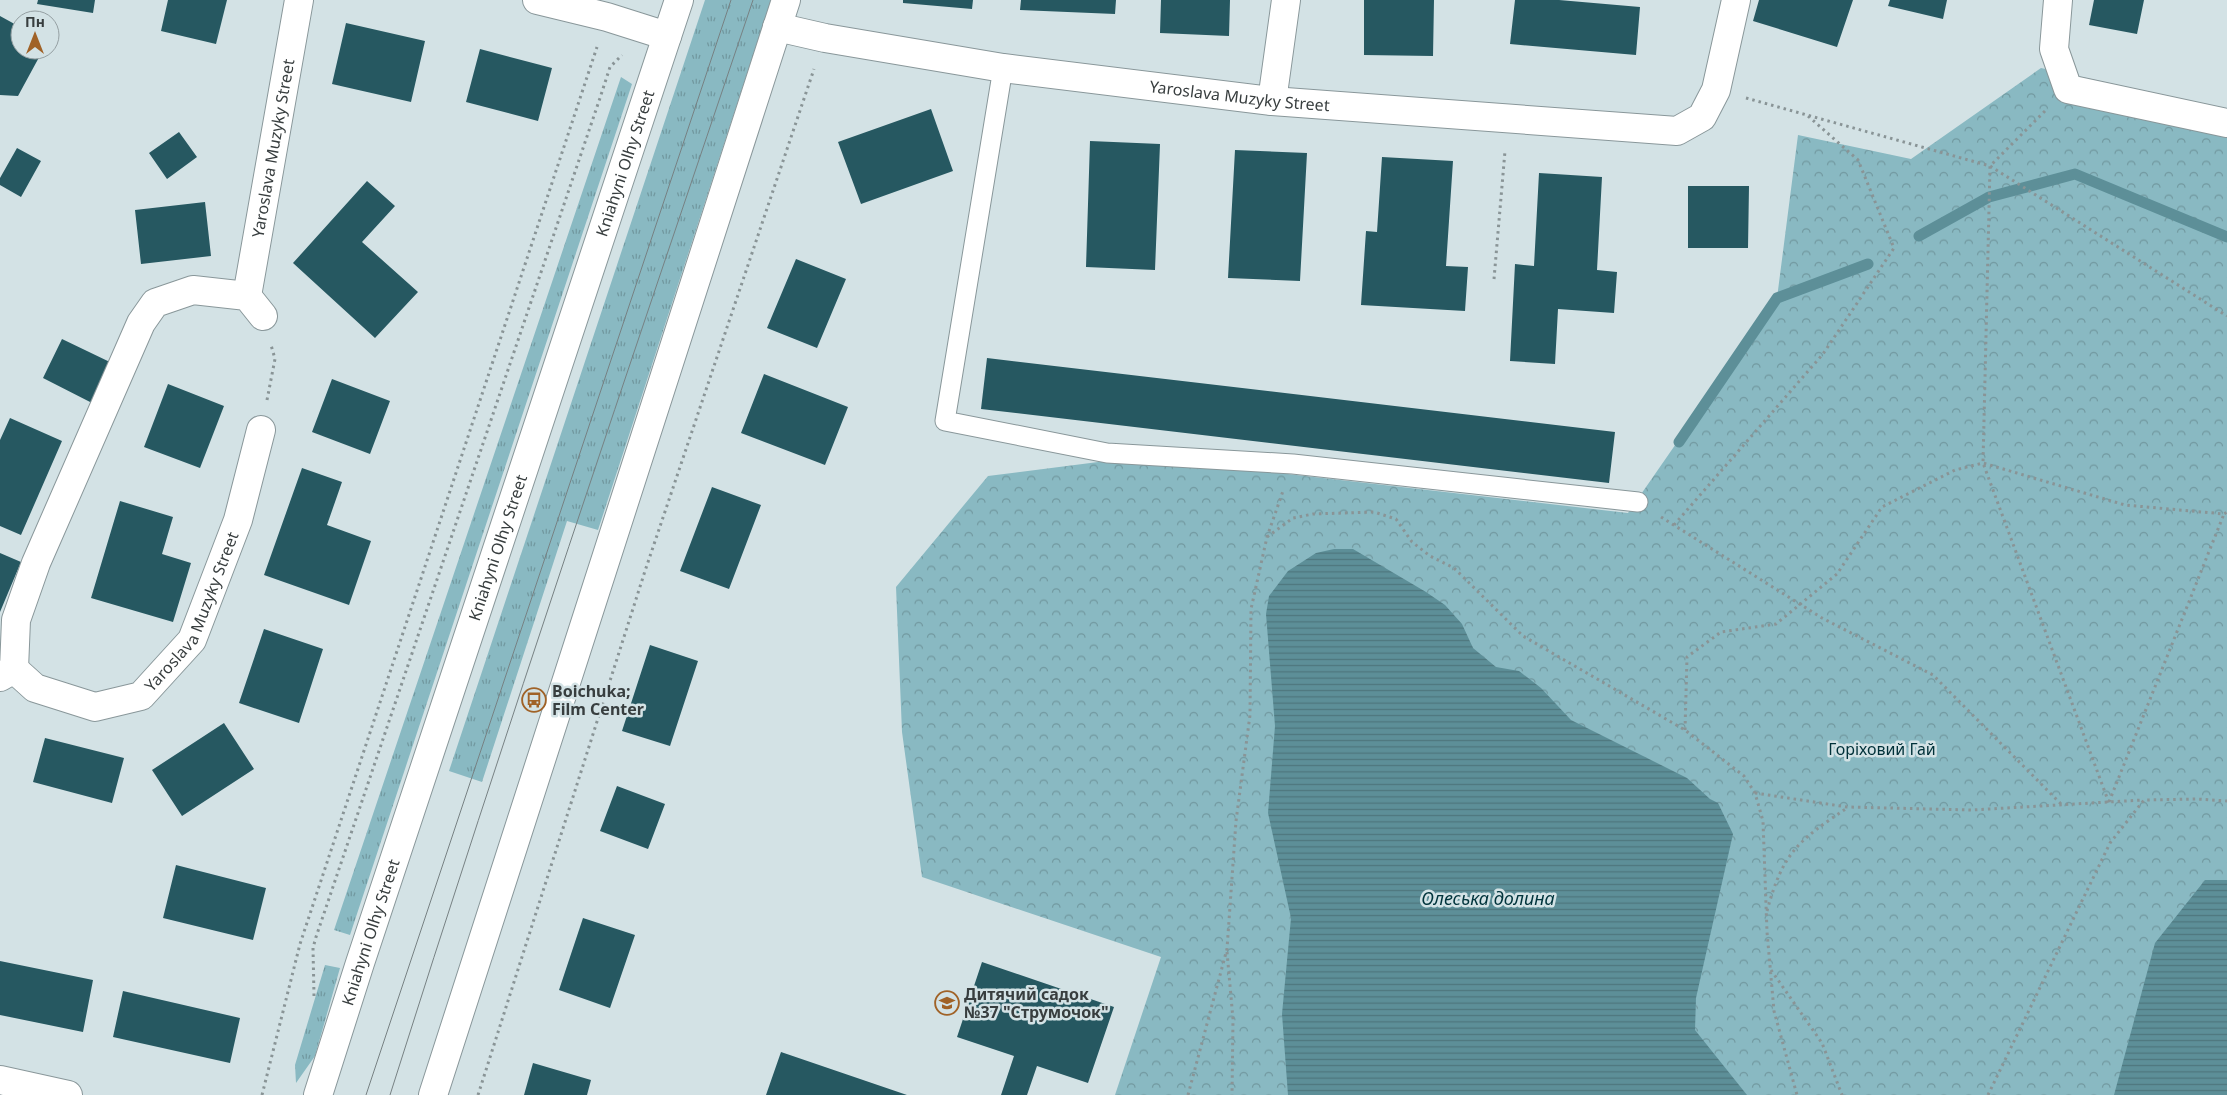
<svg xmlns="http://www.w3.org/2000/svg" width="2227" height="1095" font-family="'Noto Sans',sans-serif">
<style>
.grass{fill:url(#grass-tufts)}
.park{fill:url(#park-crowns)}
.water{fill:url(#water-rules)}
.lines{fill:none;stroke-linecap:round;stroke-linejoin:round}
.stream{stroke:#5d8f98;stroke-width:11}
.building{fill:#265861}
.lane-casing{stroke:#89979a;stroke-width:21}
.street-casing{stroke:#89979a;stroke-width:30}
.secondary-casing{stroke:#89979a;stroke-width:30}
.path{stroke:#899496;stroke-width:3;stroke-dasharray:2.5 4;stroke-linecap:butt}
.lane{stroke:#fff;stroke-width:19}
.street{stroke:#fff;stroke-width:28}
.secondary{stroke:#fff;stroke-width:28}
.tram{stroke:#778183;stroke-width:1}
.labels{text-anchor:middle;dominant-baseline:central;stroke-width:5;stroke-linejoin:round;paint-order:stroke}
.street-label{font-size:16px;fill:#383e3f;stroke:#d3e2e5}
.poi-label{font-size:16px;font-weight:bold;fill:#383e3f;stroke:#d3e2e5;text-anchor:start}
.park-label{font-size:16px;fill:#003139;stroke:#d3e2e5}
.water-label{font-size:18px;font-style:italic;fill:#01343c;stroke:#d3e2e5}
</style>
<defs>
<pattern id="grass-tufts" width="24" height="20" patternUnits="userSpaceOnUse" patternTransform="scale(1.25)"><rect width="24" height="20" fill="#89b9c2"/><path d="M3 7l-1-3M5 7V3M7 7l1-3M15 17l-1-3M17 17v-4M19 17l1-3" fill="none" stroke="#71989f"/></pattern>
<pattern id="park-crowns" width="20" height="18" patternUnits="userSpaceOnUse" patternTransform="scale(1.25)"><rect width="20" height="18" fill="#89b9c2"/><path d="M2 6a3 3 0 1 1 6 0M12 15a3 3 0 1 1 6 0" fill="none" stroke="#71989f"/></pattern>
<pattern id="water-rules" width="6" height="5" patternUnits="userSpaceOnUse" patternTransform="scale(1.25)"><rect width="6" height="5" fill="#5d8f98"/><path d="M0 2.5h6" fill="none" stroke="#4e767d"/></pattern>
</defs>
<rect width="100%" height="100%" fill="#d3e2e5"/>
<!-- grass -->
<path class="grass" d="M705,0H771L598,530L567,521L482,782L449,771Z
M621,77L632,84L350,935L334,930Z
M325,965L340,968L315,1056L296,1083L295,1065Z"/>
<!-- park -->
<path class="park" d="M2041,68L2227,109V1095H1115L1161,957L922,877L902,732L896,587L988,476L1106,461L1262,471L1628,513L1777,298L1798,135L1911,159Z"/>
<!-- water -->
<path class="water" d="M1334,549H1353L1426,592L1445,605L1462,624L1473,648L1496,667L1519,671L1541,688L1571,720L1687,778L1710,799L1718,803L1733,834L1696,998L1695,1030L1747,1095H1288L1282,1014L1291,918L1268,813L1275,726L1266,614L1269,596L1288,571L1316,553Z
M2205,880H2227V1095H2114L2155,943Z"/>
<g class="lines">
<!-- stream -->
<path class="stream" d="M1919,236L1989,197L2075,174L2227,237
M1679,442L1777,298L1868,264"/>
</g>
<!-- building -->
<path class="building" d="M38,0H95L93,13L37,4Z
M168,0H227L216,44L161,31Z
M903,0H973L972,9L903,3Z
M1021,0H1116L1115,14L1020,10Z
M1161,0H1230L1229,36L1160,33Z
M1364,0H1434L1433,56L1364,55Z
M1515,0H1559L1640,7L1636,55L1510,44Z
M1759,0H1853L1837,47L1753,21Z
M1890,0H1947L1943,19L1888,6Z
M2094,0H2144L2137,34L2089,25Z
M0,16L20,27V50H43L18,96L0,95Z
M346,23L425,41L411,102L332,84Z
M480,49L552,68L538,121L466,102Z
M931,109L953,171L861,204L838,142Z
M179,132L197,157L167,179L149,153Z
M1090,141L1160,144L1155,270L1086,267Z
M17,148L41,161L21,197L0,185V178Z
M1235,150L1307,153L1300,281L1228,278Z
M1382,157L1453,161L1446,266L1468,267L1465,311L1361,305L1366,231L1377,232Z
M1539,173L1602,177L1597,270L1617,272L1614,313L1558,309L1555,364L1510,361L1515,264L1534,266Z
M367,181L395,206L362,242L418,292L375,338L293,263Z
M1688,186H1749L1748,248H1688Z
M205,202L211,256L141,264L135,210Z
M796,259L846,279L817,348L767,328Z
M62,339L114,364L94,404L43,378Z
M987,358L1615,432L1609,483L981,409Z
M764,374L848,407L825,465L741,433Z
M332,379L390,401L370,454L312,432Z
M168,384L224,406L200,468L144,447Z
M10,418L62,441L21,535L0,526V440Z
M302,468L342,482L327,525L371,541L349,605L264,575Z
M712,487L761,505L729,589L680,571Z
M120,501L173,517L162,554L191,563L173,622L91,598Z
M0,553L21,562L0,612Z
M264,629L323,649L299,723L239,703Z
M650,645L698,661L670,746L622,731Z
M224,723L254,769L182,816L152,770Z
M45,738L124,758L112,803L33,782Z
M617,786L665,804L648,849L600,831Z
M176,865L266,888L253,940L163,918Z
M583,918L635,935L610,1008L559,990Z
M0,961L93,980L83,1032L0,1015Z
M982,962L1114,1007L1088,1083L1037,1066L1027,1095H1001L1014,1056L957,1037Z
M123,991L240,1018L230,1063L113,1037Z
M781,1052L907,1095H766Z
M533,1063L591,1080L587,1095H524Z"/>
<g class="lines">
<!-- lane casing -->
<g class="lane-casing">
<path id="lane" d="M1003,68L945,421L1107,453L1293,464L1638,502"/>
</g>
<!-- street casing -->
<g class="street-casing">
<g id="street">
<path d="M537,0L607,17L667,36"/>
<path d="M2058,0L2054,49L2068,89L2227,123"/>
<path id="s1" d="M777,27L825,38L1003,68L1272,101L1677,131L1702,117L1716,90L1736,0"/>
<path d="M1272,101L1286,0"/>
<path id="s2" d="M247,296L299,0"/>
<path d="M14,669L16,620L36,563L141,323L155,303L193,290L247,296L263,316"/>
<path id="s3" d="M0,677L14,669L35,688L95,707L141,696L192,640L238,520L261,430"/>
<path d="M0,1080L68,1095"/>
</g>
</g>
<!-- secondary casing -->
<g class="secondary-casing">
<g id="secondary">
<path id="s4" d="M318,1095L360,963L679,0"/>
<path d="M433,1095L786,0"/>
</g>
</g>
<!-- path -->
<path class="path" d="M1746,98L1990,166L2227,316
M2045,111L1990,166L1983,463L2109,803
M1494,279L1505,151
M267,400L275,359L271,345
M1661,517L1822,618L1933,675L2063,806
M1674,525L1823,354L1894,248L1858,160L1808,116
M1267,537L1293,518L1313,514L1374,512L1396,519L1412,542L1430,556L1454,568L1523,636L1685,730L1744,776L1755,793L1763,821L1767,932L1774,1011L1797,1095
M1685,730L1687,657L1721,632L1776,624L1837,574L1882,507L1955,470L1983,463L2125,505L2224,514L2227,512
M1755,793L1847,807L1972,810L2143,800
M2109,802L2224,514
M1767,911C1783,852 1798,841 1847,808
M1227,952L1233,1019L1232,1095
M1771,970L1822,1043L1842,1095
M314,996L313,948L316,937L600,98L610,67L622,55
M262,1095L300,944L597,47
M478,1095L645,571L814,69
M1188,1095L1227,949L1236,821L1250,715L1251,609L1267,537L1283,491
M1988,1095L2110,843L2144,800L2197,799L2227,801"/>
<!-- lane -->
<use href="#lane" class="lane"/>
<!-- street -->
<use href="#street" class="street"/>
<!-- secondary -->
<use href="#secondary" class="secondary"/>
<!-- tram -->
<path class="tram" d="M366,1095L731,0
M390,1095C506,728 630,364 753,0"/>
</g>
<!-- icons -->
<defs>
<g id="bus-ring" transform="scale(1.25)"><circle r="9.5" fill="#d3e2e5" stroke="#a06227" stroke-width="1.5"/><path d="M-5-6H5V4H4V6H2V4H-2V6H-4V4H-5ZM-3.5-4V0h7V-4ZM-3.5 1.2v1.5H-2V1.2ZM2 1.2v1.5H3.5V1.2Z" fill="#a06227"/></g>
<g id="school-ring" transform="scale(1.25)"><circle r="9.5" fill="#d3e2e5" stroke="#a06227" stroke-width="1.5"/><path d="M0-5L7-2L0 1L-7-2ZM-4 1L0 2.5L4 1V4Q0 6-4 4Z" fill="#a06227"/></g>
</defs>
<g fill-rule="evenodd">
<use href="#bus-ring" x="534" y="700"/>
<use href="#school-ring" x="947" y="1003"/>
</g>
<g class="labels">
<!-- street labels -->
<g class="street-label">
<text stroke="none"><textPath href="#s1" startOffset="468">Yaroslava Muzyky Street</textPath></text>
<text stroke="none"><textPath href="#s2" startOffset="150">Yaroslava Muzyky Street</textPath></text>
<text stroke="none"><textPath href="#s4" startOffset="981">Kniahyni Olhy Street</textPath></text>
<text stroke="none"><textPath href="#s4" startOffset="576">Kniahyni Olhy Street</textPath></text>
<text stroke="none"><textPath href="#s3" startOffset="255">Yaroslava Muzyky Street</textPath></text>
<text stroke="none"><textPath href="#s4" startOffset="171">Kniahyni Olhy Street</textPath></text>
</g>
<!-- poi labels -->
<g class="poi-label">
<text x="552" y="691">Boichuka;<tspan x="552" dy="18">Film Center</tspan></text>
<text x="964" y="994">Дитячий садок<tspan x="964" dy="18">№37 "Струмочок"</tspan></text>
</g>
<!-- park labels -->
<g class="park-label">
<text x="1882" y="749">Горіховий Гай</text>
</g>
<!-- water labels -->
<g class="water-label">
<text x="1488" y="898">Олеська долина</text>
</g>
</g>
<!-- north arrow -->
<g transform="translate(35 35)"><circle r="24" fill="#d3e2e5" stroke="#95a0a3"/>
<path d="M0-4L9 19L0 12L-9 19Z" fill="#a06227"/>
<text y="-8" font-size="14" font-weight="bold" text-anchor="middle" fill="#383e3f">Пн</text>
</g>
</svg>
